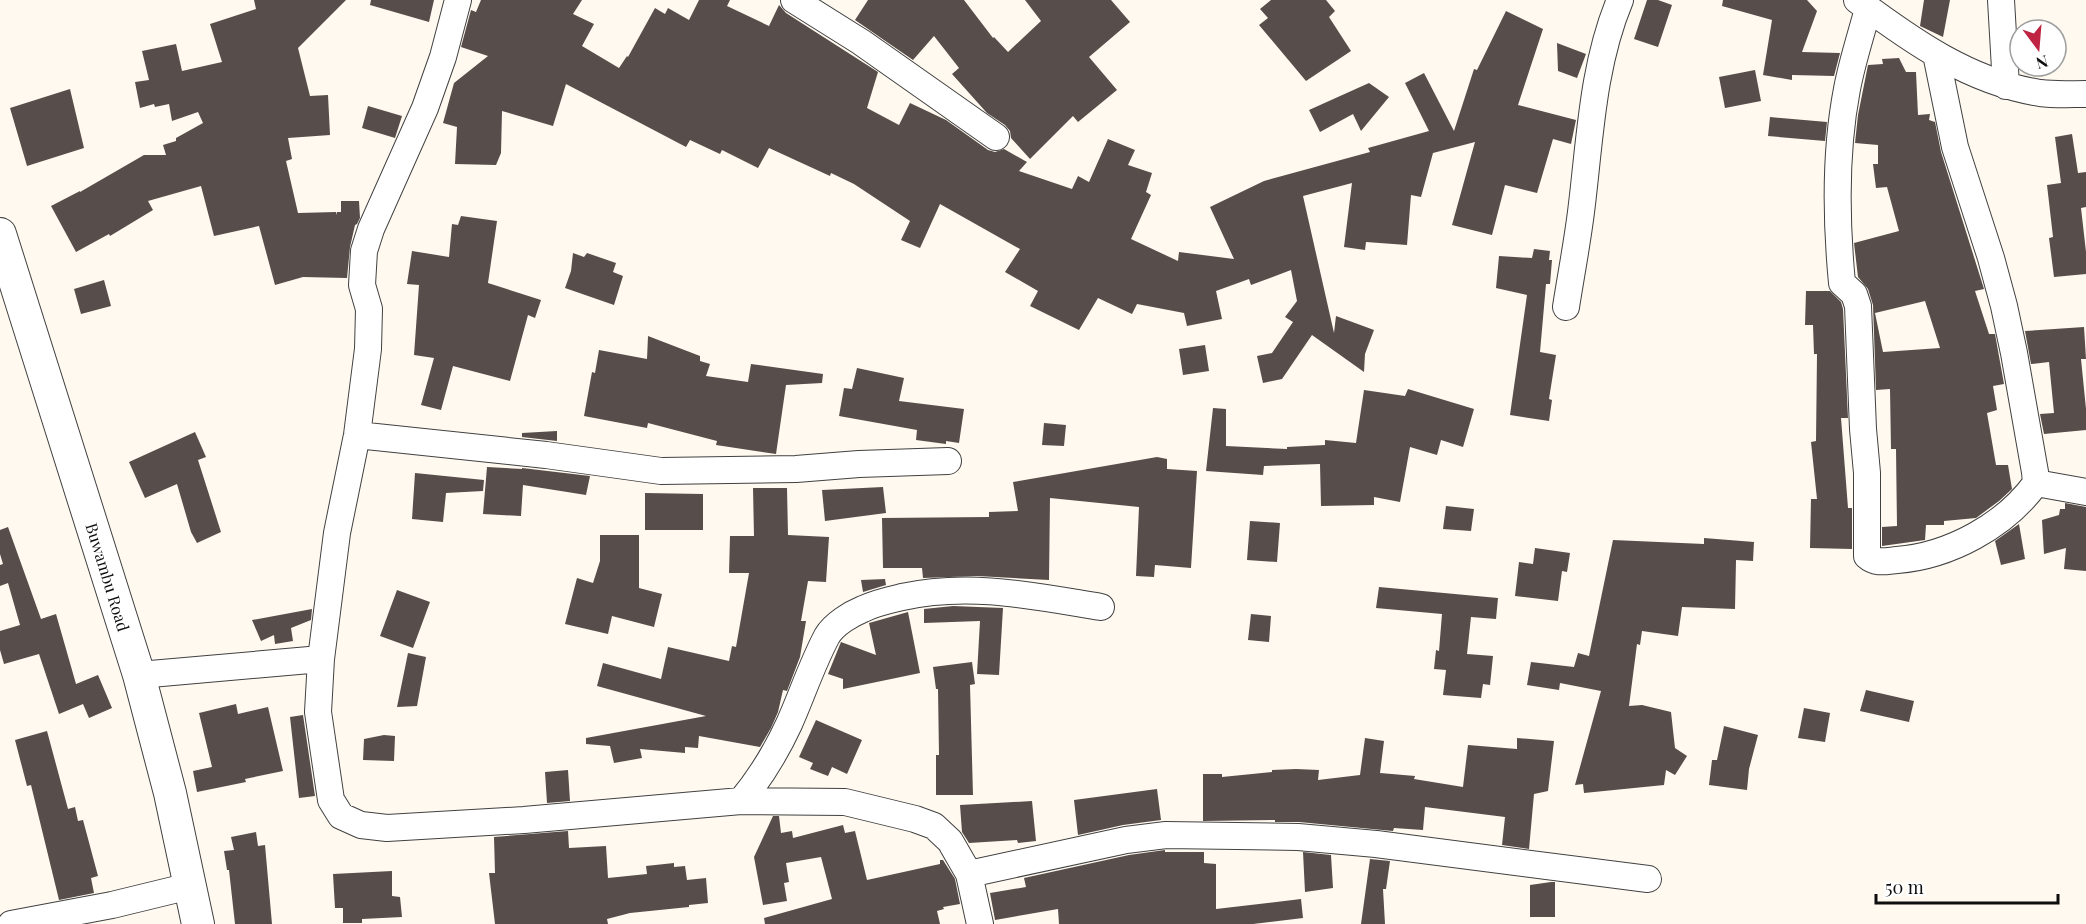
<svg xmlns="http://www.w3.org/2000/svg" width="2086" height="924" font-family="'Playfair Display',serif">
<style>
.building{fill:#574d4a;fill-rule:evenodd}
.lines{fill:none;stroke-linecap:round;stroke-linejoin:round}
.minor-casing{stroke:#414141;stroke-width:28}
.tertiary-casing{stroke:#414141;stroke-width:34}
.minor{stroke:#fff;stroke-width:26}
.tertiary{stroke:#fff;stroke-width:32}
.labels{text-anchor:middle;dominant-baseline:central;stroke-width:6;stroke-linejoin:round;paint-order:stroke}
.street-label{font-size:16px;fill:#0e0e0e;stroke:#fff}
</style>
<rect width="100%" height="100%" fill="#fff9ef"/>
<!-- building -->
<path class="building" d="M254,0H346L298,48L310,96L328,95L330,135L288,138L292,159L286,161L298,213L336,212V215L337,212H341V201H359L360,218L357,224L355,225L350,247L347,278L303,277L275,285L259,226L214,236L201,186L148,201L153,210L110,236L109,234L76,252L51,206L80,191V192L144,155H166L163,145L176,141V138L203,123L198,112L172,121L169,104L155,107L154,104L140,108L135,82L149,80L142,51L176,44L182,71L222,62L210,24L256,9Z
M371,0H434L429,22L370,5Z
M481,0H582L573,14L594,24L582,46L619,68L627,56L628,57L655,8L665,14L668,8L689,20L699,0H730L727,6L769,26L779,5L786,13L878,72L867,108L899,125L910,103L946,120L988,150L995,152L1004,149L1027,162L1019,171L1072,189L1078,176L1089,182L1108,139L1135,150L1128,165L1152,173L1146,192L1151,195L1131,239L1178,261L1179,252L1234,259L1210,207L1264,181L1370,152L1368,148L1429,131L1405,83L1424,73L1454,131L1474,69L1477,70L1506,11L1543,29L1518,105L1576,120L1571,144L1553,139L1537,193L1505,185L1492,235L1452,225L1475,142L1433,153L1421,197L1411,195L1407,245L1366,242L1365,250L1344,247L1352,183L1303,196L1334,333L1336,316L1374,330L1365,354L1364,372L1312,335L1282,379L1263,383L1257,356L1272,353L1293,322L1285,317L1297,301L1291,270L1251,285L1249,279L1216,291L1222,319L1187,326L1184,313L1137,304L1132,314L1098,298L1079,330L1030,306L1038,291L1005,272L1020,249L940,204L920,248L901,240L910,221L854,184L831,173L830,176L769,148L758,168L722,150L720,154L690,140L686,147L566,84L553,126L502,111L501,153L496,165L455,164L457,127L443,123L454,83L488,56L461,47L471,10L476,12Z
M868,0H964L993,38L994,37L1008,52L1041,21L1025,0H1111L1130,22L1089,57L1117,90L1078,122L1073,116L1030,159L1011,138L1010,131L1005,125L987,113L952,74L959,68L934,36L913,60L855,20Z
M1271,0H1326L1335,11L1329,17L1351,51L1306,81L1259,25L1268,18L1260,9Z
M1647,0H1658L1672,5L1658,47L1634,39Z
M1723,0H1807L1817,11L1802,52L1840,53L1834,76L1792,75V80L1763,75L1772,20L1722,6Z
M1924,0H1950L1943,37L1920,26Z
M1557,43L1586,54L1577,78L1558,71Z
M1899,58L1906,72H1916L1918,115L1930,114L1929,120L1935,122L1941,152L1984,289L1975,291L1989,334H1995L2004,384L1993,386L1997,410L1987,413L1996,465H2008L2012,489L1999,501L1976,518L1944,521V525H1926L1925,540L1882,546V527L1897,526L1896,449H1891L1890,389L1876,390L1873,305L1868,289L1858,277L1854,243L1899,231L1887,187L1876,188L1873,164H1878V145L1855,143L1858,115L1868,65L1883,64L1882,59ZM1925,301L1940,348L1883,352L1875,313Z
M1755,70L1761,101L1725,108L1719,77Z
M1369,83L1389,97L1361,131L1353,114L1320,132L1309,110Z
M70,89L84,148L27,166L10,108Z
M368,106L402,116L395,138L362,128Z
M1770,117L1827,122L1825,141L1768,136Z
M2072,134L2078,173L2086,172V207L2081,208L2086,252V274L2054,277L2049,238L2053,237L2047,185L2061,183L2055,137Z
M461,216L497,221L488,283L541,300L535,318L528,315L510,381L453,366L441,410L421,405L434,358L414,355L419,285L407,284L412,251L449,257L452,224L458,225Z
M1534,249L1550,251L1549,260H1552L1550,284H1546L1540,352L1556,355L1549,399L1552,400L1549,421L1510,415L1527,295L1496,288L1499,256L1532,258Z
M573,253L584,257L587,253L616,263L613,272L623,276L614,305L565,288L571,271Z
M104,280L111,306L81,314L74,289Z
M1806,291H1830L1841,302L1843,309L1848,418H1841L1848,508H1852V549L1810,548L1811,499H1817L1811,442L1816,441L1817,354H1814L1813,325H1805Z
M2084,327L2086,359H2081L2086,409V430L2044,434L2040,414L2054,413L2049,362L2031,364L2025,331Z
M648,336L700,356V361L710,364L706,376L748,382L751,364L823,374L822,383L786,385L776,454L716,445L717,441L648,423L647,428L584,416L592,372L595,373L599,350L647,359Z
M1205,345L1209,371L1183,375L1179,349Z
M857,368L904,378L899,401L964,409L959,443L946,441V444L916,440L917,430L839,416L844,388L852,389Z
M1408,389L1474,409L1463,447L1441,440L1437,455L1410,447L1400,502L1374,497V505L1321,506L1320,464L1264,466L1263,475L1206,471L1213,408L1226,409V446L1287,449V447L1325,445V440L1356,443L1364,390L1405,396Z
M1044,423L1066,425L1064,446L1042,445Z
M557,431V441L522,437V433Z
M195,432L206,457L198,460L221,532L197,543L191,532L177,484L145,498L129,462Z
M1157,457L1167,459V469L1197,471L1191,568L1155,565L1154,577L1136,576L1139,507L1050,498L1049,580L977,576L923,578L922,568H883L882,518L989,517V512L1018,511L1013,482Z
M487,467L522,469V468L590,476L586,495L523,485L521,516L483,514Z
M415,473L484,480L483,491L446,493L443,522L412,519Z
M883,487L886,513L825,521L822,490Z
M753,488H787L788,535L829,537L826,582L808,581L801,621H806L800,657L787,691L783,690L778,712L771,728L760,747L699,736L698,748L685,747V753L640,749L642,758L614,763L610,746L586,744V738L706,716L597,686L603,663L661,679L668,647L729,661L732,646L736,647L749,573H729L730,536H754Z
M645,493L703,494V530H645Z
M2065,503L2086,507V571L2064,569L2066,548L2044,554L2042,520L2059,515L2060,509H2065Z
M1446,506L1474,509L1471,531L1443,529Z
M1250,521L1280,523L1277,562L1247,560Z
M2019,524L2025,559L2001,565L1995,541Z
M8,527L41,619L56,614L76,684L98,675L112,708L89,718L83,704L59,714L39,654L4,664L0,650V631L20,625L8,583L0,586V565L3,564L0,554V530Z
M600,535H639V588L662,594L654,627L612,616L608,634L565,624L577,578L593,583L600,561Z
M1704,538L1754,542L1753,561L1736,560L1735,609L1682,607L1678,636L1642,631L1640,645L1637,644L1629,706L1642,705L1671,712L1675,748L1687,756L1675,775L1666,770L1664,785L1584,793L1583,784L1575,785L1601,691L1560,683L1559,690L1527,685L1531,662L1574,667L1578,653L1589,656L1613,540L1704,544Z
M1535,548L1570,553L1567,572L1562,571L1558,601L1515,596L1519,562L1533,564Z
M885,579L886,585L863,592L861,580Z
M1379,587L1498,598L1496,619L1471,617L1467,654L1493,656L1490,685L1483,684L1481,698L1443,695L1446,670L1434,669L1436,650L1439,651L1442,614L1376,608Z
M397,590L430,602L413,648L380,636Z
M953,606L1003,608L999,675L977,674L980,621L924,623V609Z
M312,609L311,620L291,628L293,641L275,644L274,635L261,641L252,620Z
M908,612L920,673L843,689V679L828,674L841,642L876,655L869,623Z
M1251,614L1271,616L1269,642L1248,640Z
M408,653L426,657L417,706L397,707Z
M972,662L975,684L970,685L973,795H936V755H939L938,689H936L933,667Z
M1866,690L1914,701L1909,722L1860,711Z
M236,704L238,714L268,707L283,771L245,779L246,782L197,792L193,771L212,767L199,713Z
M1804,708L1830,713L1825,742L1798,738Z
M303,715L315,796L299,798L290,717Z
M816,720L862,740L847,774L832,767L828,776L810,769L813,763L799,757Z
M1724,726L1758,735L1749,769L1747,790L1709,785L1712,760H1717Z
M47,731L68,809L75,807L78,821L83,820L98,876L91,878L94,893L59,900L31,785L27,786L15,740Z
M384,735L395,736L394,761L363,760L364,739Z
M1365,738L1384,741L1380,773L1415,776L1414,779L1463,787L1468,745L1517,749V738L1554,741L1548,791L1534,794L1529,849L1502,845L1505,817L1425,807L1423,830L1394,828L1393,831L1299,822H1275V820L1203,821V774H1222V777L1272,772V770L1296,769L1319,770L1318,780L1360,775Z
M568,770L570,801L547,803L545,772Z
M1157,789L1161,820L1123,825L1078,835L1074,800Z
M1032,801L1036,841L1018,843L1017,840L969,843L962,832L960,805Z
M773,816H779L781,833L792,831L793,838L843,825L845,833L855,831L867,880L940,864V860H943L955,879L960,904L943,907L944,909L937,911L940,924H765L764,918L832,899L821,857L786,863L789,882L784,883L787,901L763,905L754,857Z
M568,831L569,848L606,846L608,878L647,874L646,866L674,863V867L685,866L687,880L706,878L708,903L689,905V907L630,913L607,919L608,924H495L489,873H495L494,837Z
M256,832L258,846L265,845L272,924H235L229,870H227L224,851L234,850L231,837Z
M1165,850V852H1204V863L1216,864V909L1301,899L1303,918L1253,924H1059L1058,909L995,920L990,893L1026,887L1024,878L1129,855Z
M1303,852L1331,855L1333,888L1305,892Z
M1370,859L1390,861L1386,889H1383L1385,924H1361Z
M392,871V896L400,897L402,917L362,919V923H343V908H335L333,874Z
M1551,882H1555V917H1530V885Z"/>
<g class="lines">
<!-- minor casing -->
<g class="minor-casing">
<path id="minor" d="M458,0L443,57L425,108L371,229L364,251L362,285L369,309L368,349L357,435L337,533L321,659L318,712L331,800L341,816L361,825L387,828L524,820L741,801L845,802L915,819L934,826L950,841L969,874L980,924
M794,0L861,42L996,137
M1857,0C1912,41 1970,82 2040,93C2055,95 2071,94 2086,94
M2001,0L2006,86
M1868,9C1861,35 1852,62 1847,89C1835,151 1836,220 1842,283L1854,294L1858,306L1863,429L1867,473V556C1876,564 1886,561 1897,560C1949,556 2005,526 2036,483
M1936,54L1955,147L1991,258L2004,306L2014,353L2035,472L2036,483L2086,492
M1566,307C1571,275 1577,244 1581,212C1590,141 1592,67 1620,0
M357,435L546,455L661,471L796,469L859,464L948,461
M139,675L321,659
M741,801C761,777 776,752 789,724C802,695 812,664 827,636C834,624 851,614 863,609C875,603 889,600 902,597C970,582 1033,596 1101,607
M969,874L1126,840L1166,835L1298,837L1376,844L1648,879
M11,924L112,905L190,886"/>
</g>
<!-- tertiary casing -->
<g class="tertiary-casing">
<path id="tertiary" d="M0,234L139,675L170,793L198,924"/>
</g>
<!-- minor -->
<use href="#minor" class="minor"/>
<!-- tertiary -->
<use href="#tertiary" class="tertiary"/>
</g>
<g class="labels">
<!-- street labels -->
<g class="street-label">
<text transform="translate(108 577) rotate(73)">Buwambu Road</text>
</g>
</g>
<!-- north arrow -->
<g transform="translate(2038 48) rotate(164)"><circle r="28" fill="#ffffff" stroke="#9f9f9f" stroke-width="1.5"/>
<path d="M0-4.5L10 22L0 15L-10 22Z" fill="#bf2542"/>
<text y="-9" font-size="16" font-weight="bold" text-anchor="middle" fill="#0e0e0e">N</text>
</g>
<!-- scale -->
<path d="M1876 894v9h182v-9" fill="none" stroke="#0e0e0e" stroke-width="3"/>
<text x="1885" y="894" font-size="18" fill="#0e0e0e" stroke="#ffffff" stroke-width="4.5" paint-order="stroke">50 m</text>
</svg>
